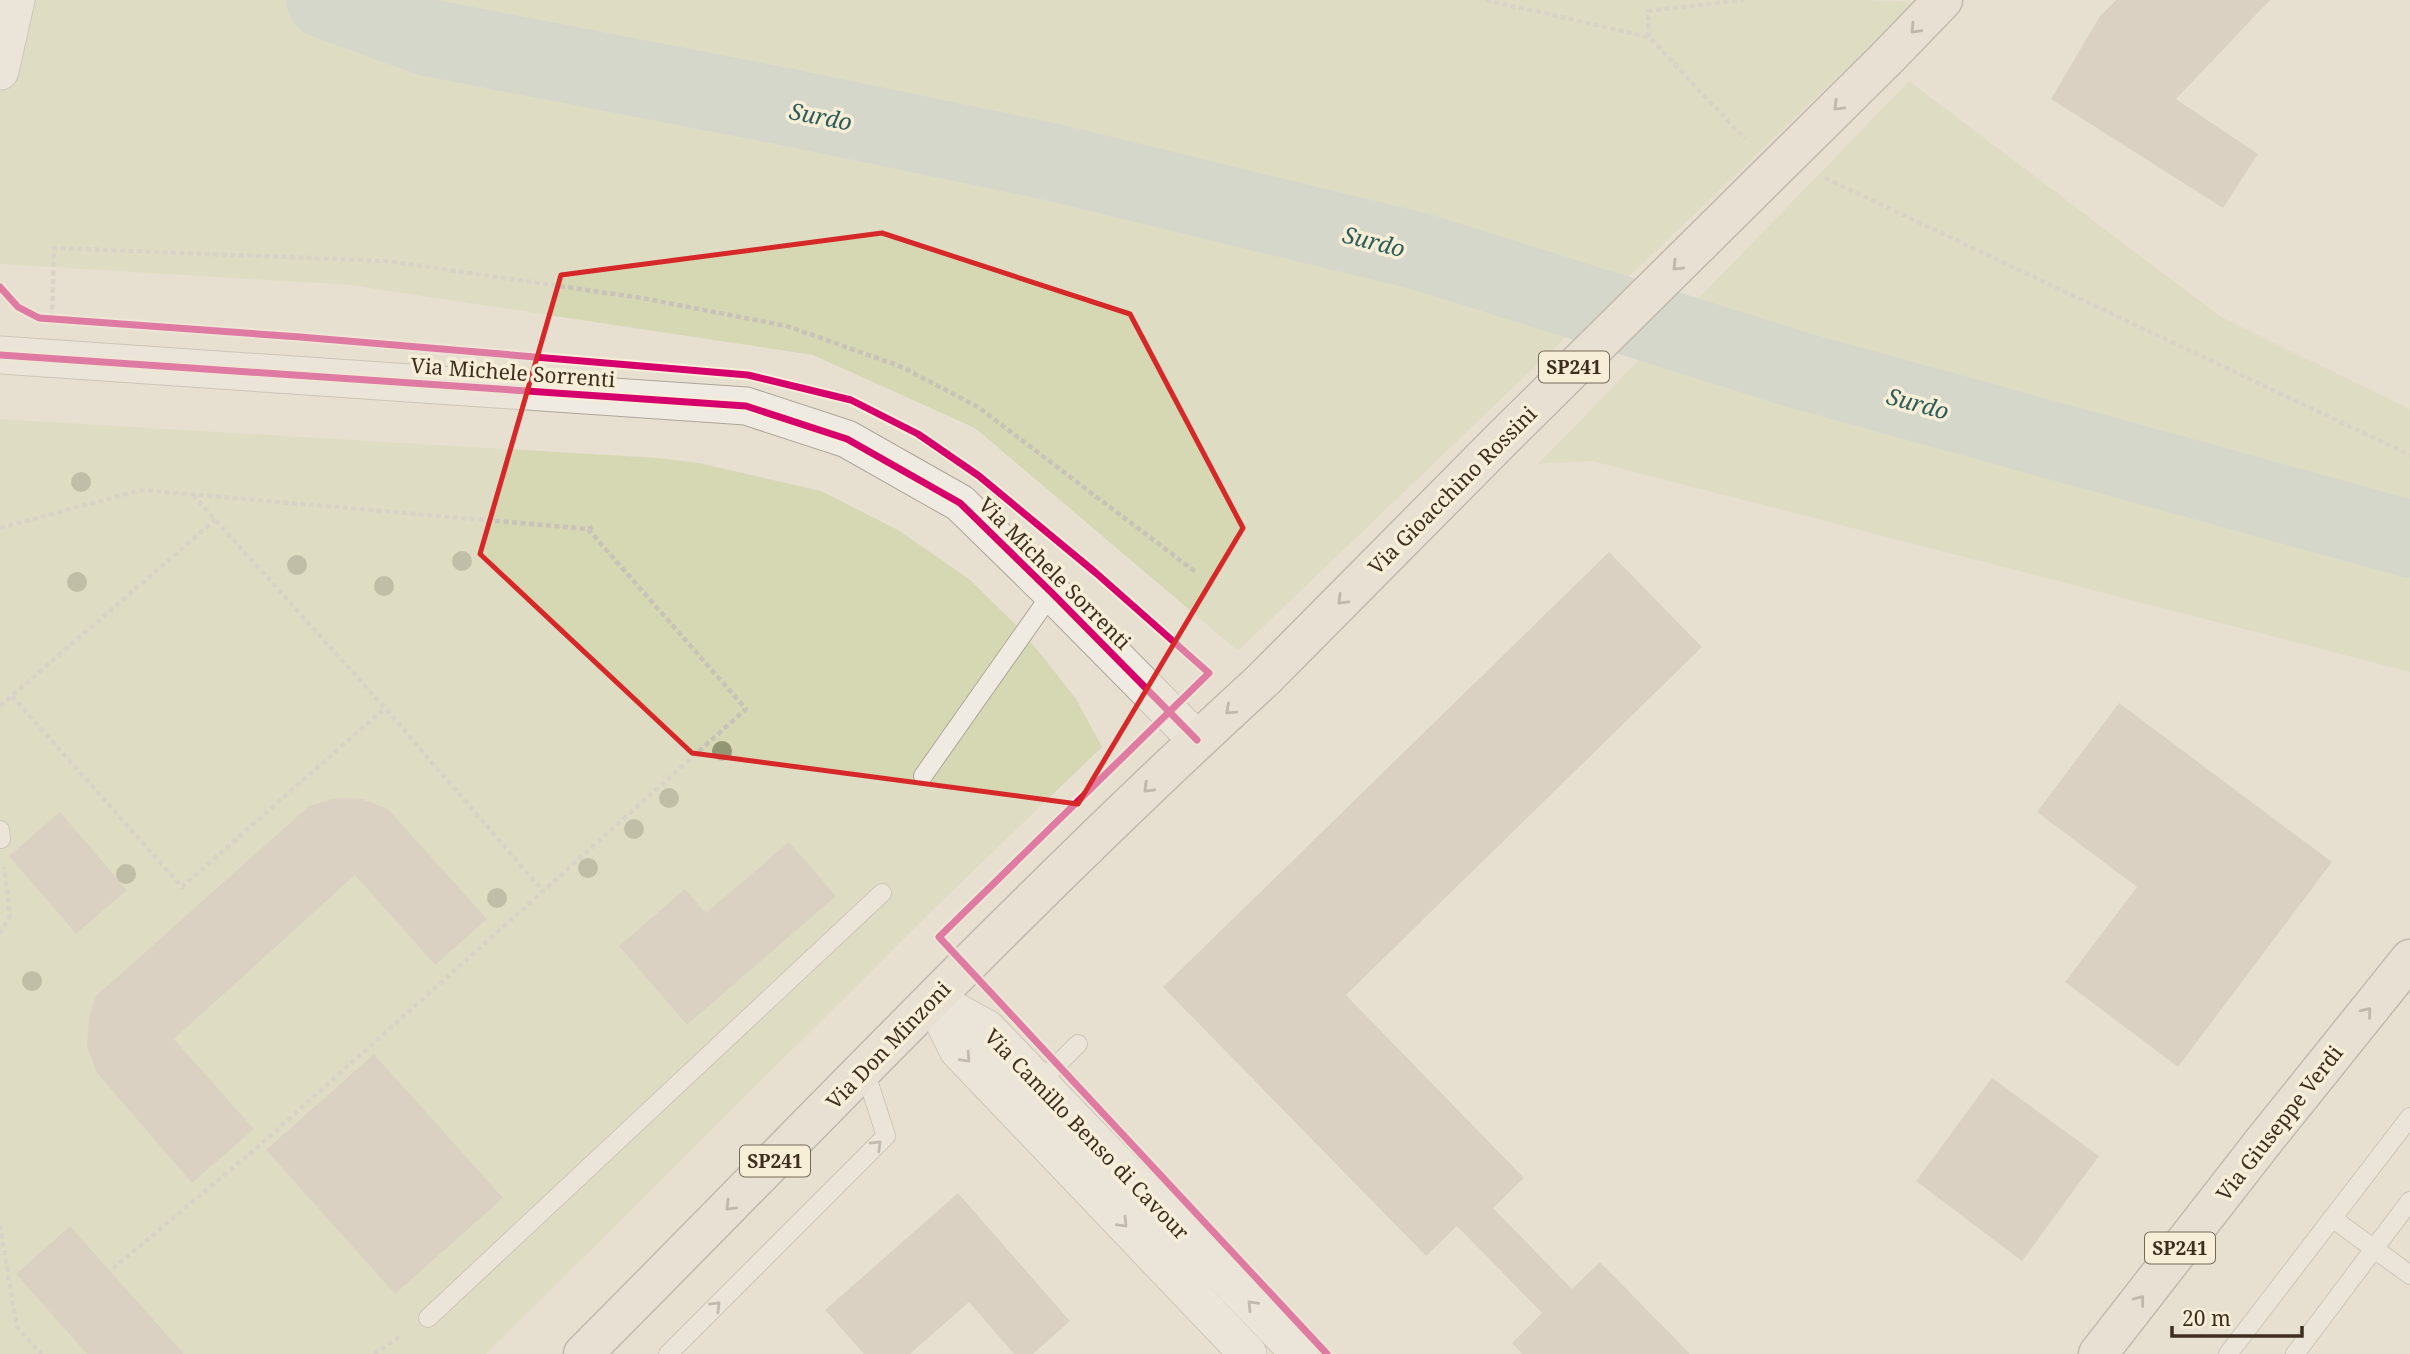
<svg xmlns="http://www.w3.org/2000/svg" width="2410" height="1354" font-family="'Noto Serif',serif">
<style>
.green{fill:#d6d7b3}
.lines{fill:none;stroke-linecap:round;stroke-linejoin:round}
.river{stroke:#bcccc2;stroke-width:77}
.building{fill:#cbbfb2}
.service-casing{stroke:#ada599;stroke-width:20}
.minor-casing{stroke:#ada599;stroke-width:39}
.primary-casing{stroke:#928b80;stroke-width:41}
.path{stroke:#c8c2b9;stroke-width:4.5;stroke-dasharray:5 3.5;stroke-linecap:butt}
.service{stroke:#efebe3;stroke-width:18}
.minor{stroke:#efebe3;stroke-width:37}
.primary{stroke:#e6e1d4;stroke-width:38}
.primary-bridge-casing{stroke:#928b80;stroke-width:41;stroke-linecap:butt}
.primary-bridge{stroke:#e6e1d4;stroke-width:38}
.cycleway-casing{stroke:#f7eed8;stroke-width:11}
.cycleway{stroke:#d6006c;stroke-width:7}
.tree{fill:#929673}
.oneway{stroke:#92887a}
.oneway2{stroke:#968c82}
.marked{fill:none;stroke:#d62828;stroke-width:5;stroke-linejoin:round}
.labels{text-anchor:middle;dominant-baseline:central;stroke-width:7;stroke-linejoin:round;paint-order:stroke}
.shield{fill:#f7eed8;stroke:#756857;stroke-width:2}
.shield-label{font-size:19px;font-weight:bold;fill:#3d2e20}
.street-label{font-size:21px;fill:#3d2e20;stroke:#f7eed8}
.water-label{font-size:23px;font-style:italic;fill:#2f5d5a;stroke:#f7eed8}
</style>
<rect width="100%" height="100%" fill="#e7e0d1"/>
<!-- green -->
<path class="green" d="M0,0H1867L1916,2L1238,651L975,428L813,355L349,285L0,264Z
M1909,81L2221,317L2410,409V672L1592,461L1538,464Z
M0,419L658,458L699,463L821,491L898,530L969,579L1015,624L1043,657L1076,699L1102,747L939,904L486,1354H0Z"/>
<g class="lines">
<!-- river -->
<path class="river" d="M325,0L430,38L787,107L1052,162L1422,252L1798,370L2410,539"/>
</g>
<!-- building -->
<path class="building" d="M2116,0H2270L2176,99L2258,154L2223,208L2051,99L2100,16Z
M1609,552L1702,647L1346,995L1524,1178L1493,1208L1572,1289L1600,1262L1690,1354H1522L1512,1343L1542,1313L1457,1226L1426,1256L1163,987Z
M2119,703L2332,862L2178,1067L2065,982L2137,887L2037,812Z
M335,798L362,799L388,809L487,919L435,965L355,875L174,1039L254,1129L192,1183L97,1073L87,1046L89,1017L96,996L309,806Z
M60,812L127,890L76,934L9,856Z
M789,842L836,896L687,1025L619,946L685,889L706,913Z
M374,1054L503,1198L395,1294L266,1150Z
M1992,1078L2099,1156L2022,1261L1916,1181Z
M958,1193L1070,1321L1033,1354H1014L969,1302L910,1354H864L825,1310Z
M70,1226L103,1263L184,1354H87L16,1274Z"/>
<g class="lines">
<!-- service casing -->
<g class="service-casing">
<path id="service" d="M923,776L1052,593
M0,830L1,839
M1039,1083L1078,1044
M2332,1218L2410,1275
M428,1318L882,893
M668,1354L886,1136L864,1068
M2228,1354L2410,1117
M2295,1354L2410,1201"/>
</g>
<!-- minor casing -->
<g class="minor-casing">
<path id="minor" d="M0,71L16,0
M0,355L746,406L847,439L960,503L1052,593L1197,740
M933,999L987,1029L1300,1354
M933,999L958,1050L1248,1354"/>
</g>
<!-- primary casing -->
<g class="primary-casing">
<path id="primary" d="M1887,58L1943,0
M583,1354C808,1128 1028,895 1264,679
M2098,1354L2263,1142L2410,959"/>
</g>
<!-- path -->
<path class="path" d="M1486,0L1649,37L1745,139
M1649,37L1648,11L1744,0
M1825,178L2410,455
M52,318L54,248L387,261L642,298L787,326L902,367L978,407L1197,573
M193,495L385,708L542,890
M0,528L141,490L588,529L746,709L260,1145L110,1271
M588,529L596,526
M12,696L182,887L385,708
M0,706L215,520
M0,934L10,916L4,867
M0,1225L17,1327L42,1354
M374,1354L402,1335"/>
<!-- service -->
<use href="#service" class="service"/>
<!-- minor -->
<use href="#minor" class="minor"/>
<!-- primary -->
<use href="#primary" class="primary"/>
<!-- primary-bridge casing -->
<g class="primary-bridge-casing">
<path id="primary-bridge" d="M1264,679L1503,438L1887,58"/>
</g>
<!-- primary-bridge -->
<use href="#primary-bridge" class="primary-bridge"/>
<!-- cycleway casing -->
<g class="cycleway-casing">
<path id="cycleway" d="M0,287L18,307L39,318L300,337L748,375L851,400L918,434L979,476L1096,573L1209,673L939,937L1327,1354
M0,355L746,406L847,439L960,503L1052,593L1197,740"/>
</g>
<!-- cycleway -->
<use href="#cycleway" class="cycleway"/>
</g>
<!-- trees -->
<g class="tree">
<circle cx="81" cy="482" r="10"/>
<circle cx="462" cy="561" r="10"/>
<circle cx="297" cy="565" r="10"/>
<circle cx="77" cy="582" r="10"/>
<circle cx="384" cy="586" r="10"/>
<circle cx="722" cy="751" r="10"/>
<circle cx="669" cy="798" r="10"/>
<circle cx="634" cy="829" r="10"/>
<circle cx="588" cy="868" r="10"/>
<circle cx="126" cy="874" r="10"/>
<circle cx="497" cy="898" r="10"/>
<circle cx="32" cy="981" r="10"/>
</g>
<!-- one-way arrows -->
<defs><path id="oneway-chevron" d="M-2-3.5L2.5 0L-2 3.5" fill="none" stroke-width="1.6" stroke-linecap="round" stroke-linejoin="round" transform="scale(1.75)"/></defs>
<g class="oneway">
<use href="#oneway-chevron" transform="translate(1915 29) rotate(134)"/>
<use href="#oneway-chevron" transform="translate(1838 106) rotate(135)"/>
<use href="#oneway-chevron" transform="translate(1677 266) rotate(135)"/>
<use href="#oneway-chevron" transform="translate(1342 600) rotate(135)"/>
<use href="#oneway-chevron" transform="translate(1230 710) rotate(138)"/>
<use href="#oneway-chevron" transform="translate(1148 788) rotate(136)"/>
<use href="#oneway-chevron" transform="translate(2367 1012) rotate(-51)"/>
<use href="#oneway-chevron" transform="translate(730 1206) rotate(135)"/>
<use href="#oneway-chevron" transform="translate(2140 1300) rotate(-52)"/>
</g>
<g class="oneway2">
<use href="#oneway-chevron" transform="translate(966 1058) rotate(47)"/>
<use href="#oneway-chevron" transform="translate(877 1145) rotate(-45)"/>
<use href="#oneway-chevron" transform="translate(1123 1223) rotate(46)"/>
<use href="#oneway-chevron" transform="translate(1252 1305) rotate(-134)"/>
<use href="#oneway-chevron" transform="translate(716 1306) rotate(-45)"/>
</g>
<!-- marked area -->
<path d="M0 0H2410V1354H0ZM882,233L1130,314L1243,528L1078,804L692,753L480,554L561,275Z" fill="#e7e0d1" fill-opacity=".55" fill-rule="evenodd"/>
<path class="marked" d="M882,233L1130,314L1243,528L1078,804L692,753L480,554L561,275Z"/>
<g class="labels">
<!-- shield labels -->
<g class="shield">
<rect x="1539" y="351.5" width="70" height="31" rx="5"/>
<rect x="740" y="1145.5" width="70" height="31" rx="5"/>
<rect x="2145" y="1232.5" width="70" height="31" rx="5"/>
</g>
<g class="shield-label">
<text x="1574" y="367">SP241</text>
<text x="775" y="1161">SP241</text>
<text x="2180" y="1248">SP241</text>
</g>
<!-- street labels -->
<g class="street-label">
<text transform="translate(513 372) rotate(4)">Via Michele Sorrenti</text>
<text transform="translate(1452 490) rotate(-45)">Via Gioacchino Rossini</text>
<text transform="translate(1055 573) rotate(45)">Via Michele Sorrenti</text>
<text transform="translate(888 1045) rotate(-46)">Via Don Minzoni</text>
<text transform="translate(2279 1123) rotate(-52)">Via Giuseppe Verdi</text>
<text transform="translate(1087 1134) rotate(46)">Via Camillo Benso di Cavour</text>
</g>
<!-- water labels -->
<g class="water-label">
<text transform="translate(821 116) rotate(11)">Surdo</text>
<text transform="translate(1374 241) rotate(14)">Surdo</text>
<text transform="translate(1918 403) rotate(15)">Surdo</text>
</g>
</g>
<!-- scale -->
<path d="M2172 1326v10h130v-10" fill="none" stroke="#3d2e20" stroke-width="3.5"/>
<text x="2182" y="1326" font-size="21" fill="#3d2e20" stroke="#f7eed8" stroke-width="5" paint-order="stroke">20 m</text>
</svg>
